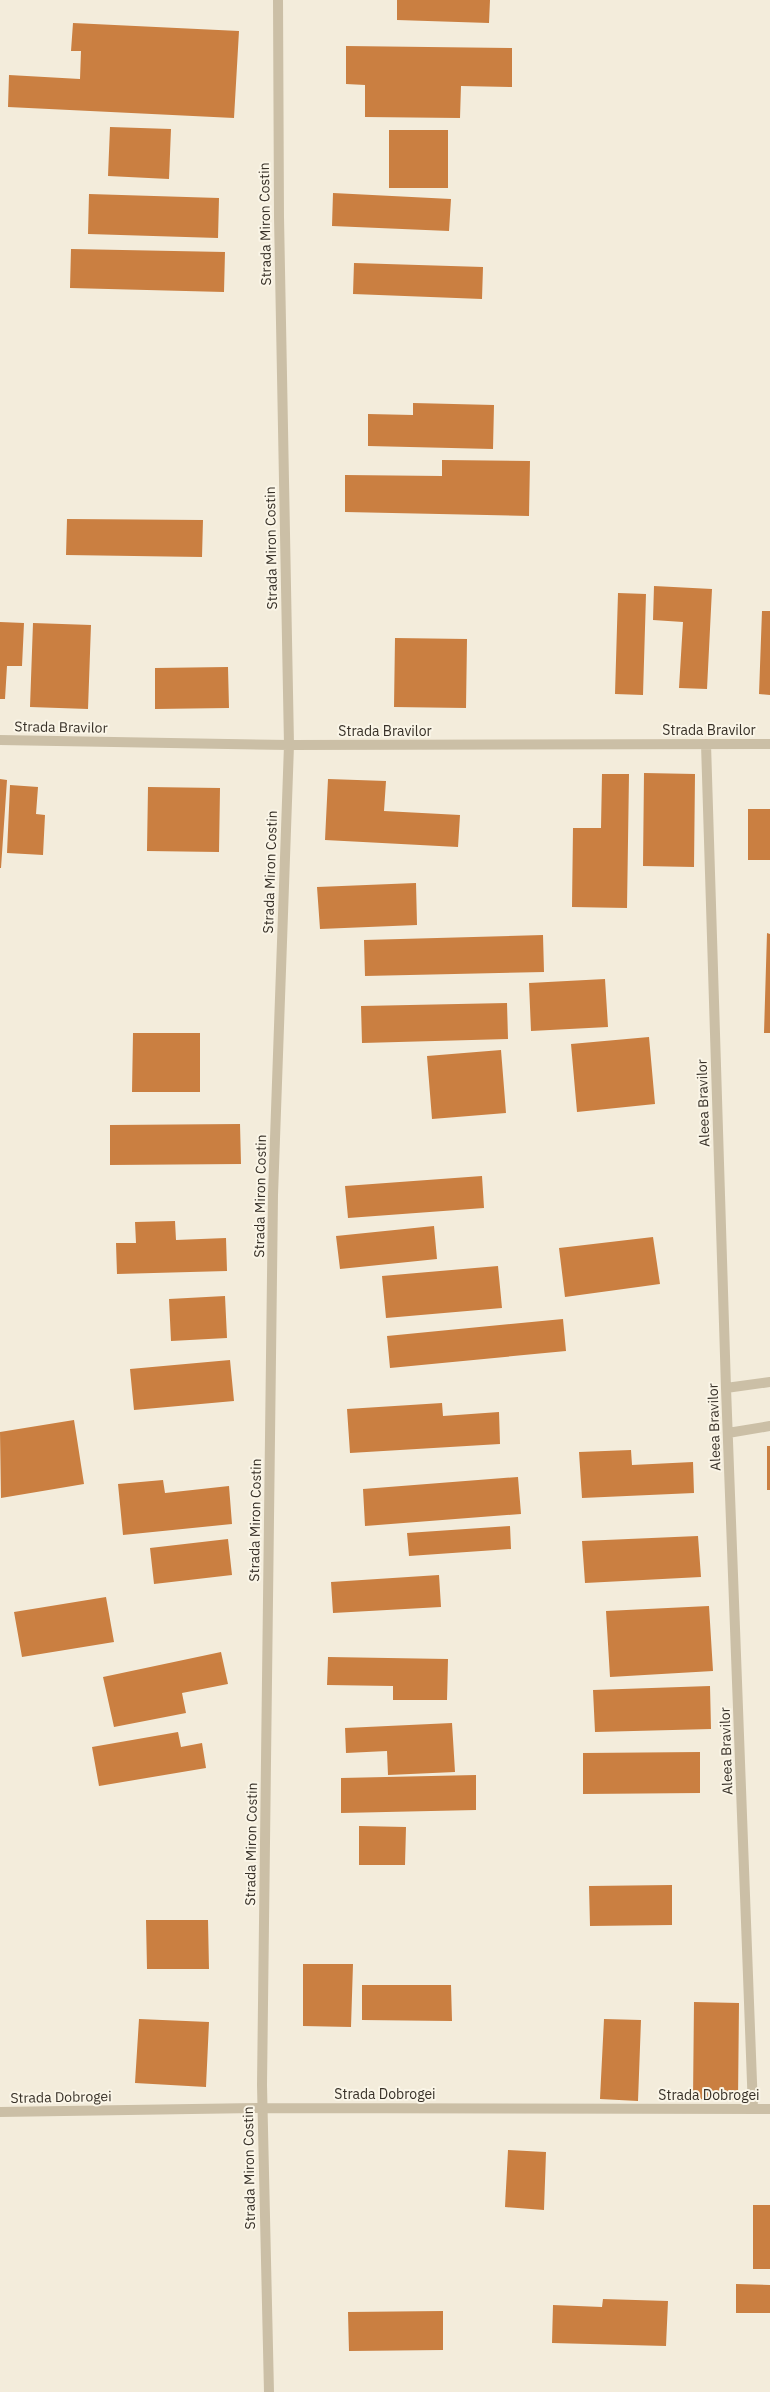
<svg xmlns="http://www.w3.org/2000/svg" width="770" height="2392" font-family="'IBM Plex Sans',sans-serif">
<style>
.building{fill:#ca7f41}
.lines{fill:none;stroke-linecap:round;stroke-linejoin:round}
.minor{stroke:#cbbfa6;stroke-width:10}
.labels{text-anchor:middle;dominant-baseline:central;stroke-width:4;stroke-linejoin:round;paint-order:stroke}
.street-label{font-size:14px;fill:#373027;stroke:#faf5e7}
</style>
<rect width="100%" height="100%" fill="#f3ecdb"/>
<!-- building -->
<path class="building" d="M397,0H490L489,23L397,20Z
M73,23L239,31L234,118L8,107L9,75L80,79L81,51H71Z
M346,46L512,48V87L461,86L460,118L365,117V85L346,84Z
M110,127L171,129L169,179L108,176Z
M389,130H448V188H389Z
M333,193L451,199L449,231L332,226Z
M89,194L219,198L218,238L88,234Z
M71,249L225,252L224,292L70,288Z
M354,263L483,267L482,299L353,294Z
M413,403L494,405L493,449L368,446V414L413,415Z
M442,460L530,461L529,516L345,512V475L442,476Z
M67,519L203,520L202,557L66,555Z
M654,586L712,589L707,689L679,688L683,622L653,620Z
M618,593L646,594L643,695L615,694Z
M762,611H770V695L759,694Z
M0,622L24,623L22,666H7L5,699H0Z
M33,623L91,625L88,709L30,707Z
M395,638L467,639L466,708L394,707Z
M228,667L229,708L155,709V668Z
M644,773L695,774L694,867L643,866Z
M602,774H629L627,908L572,907L573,828H601Z
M0,779L7,780L1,868H0Z
M328,779L386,781L384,811L460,815L458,847L325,840Z
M10,785L38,787L36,814L45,815L43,855L7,853Z
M148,787L220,788L219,852L147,851Z
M748,809H770V860H748Z
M416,883L417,925L320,929L317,887Z
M767,933L770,934V1033H764Z
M543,935L544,972L365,976L364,940Z
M605,979L608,1027L531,1031L529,983Z
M507,1003L508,1039L362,1043L361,1006Z
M133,1033H200V1092H132Z
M649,1037L655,1104L577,1112L571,1044Z
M501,1050L506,1113L432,1119L427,1056Z
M240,1124L241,1164L110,1165V1125Z
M482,1176L484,1208L348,1218L345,1186Z
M175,1221L176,1240L226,1238L227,1271L117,1274L116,1243H136L135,1222Z
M434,1226L437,1259L340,1269L336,1236Z
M653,1237L660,1284L565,1297L559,1248Z
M498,1266L502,1308L386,1318L382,1276Z
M225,1296L227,1338L171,1341L169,1299Z
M563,1319L566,1351L390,1368L387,1336Z
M230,1360L234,1401L134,1410L130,1369Z
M442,1403L443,1416L499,1412L500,1444L350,1453L347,1409Z
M74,1420L84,1484L1,1498L0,1432Z
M767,1446H770V1490H767Z
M631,1450L632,1465L693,1462L694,1493L582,1498L579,1452Z
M518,1477L521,1514L365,1526L363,1489Z
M163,1480L165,1493L229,1486L232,1524L123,1535L118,1484Z
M510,1526L511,1549L409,1556L407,1533Z
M698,1536L701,1577L585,1583L582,1541Z
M228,1539L232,1575L154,1584L150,1548Z
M439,1575L441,1607L333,1613L331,1582Z
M106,1597L114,1642L22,1657L14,1612Z
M709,1606L713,1671L610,1677L606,1611Z
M221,1652L228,1684L182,1693L186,1713L114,1727L103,1677Z
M328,1657L448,1659L447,1700H393V1686L327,1685Z
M710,1686L711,1729L595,1732L593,1690Z
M452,1723L455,1772L388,1775L387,1751L346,1753L345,1728Z
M178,1732L181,1747L202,1743L206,1768L99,1786L92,1747Z
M700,1752V1793L583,1794V1753Z
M476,1775V1810L341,1813V1778Z
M359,1826L406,1827L405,1865H359Z
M672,1885V1925L590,1926L589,1886Z
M146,1920H208L209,1969H147Z
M303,1964H353L351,2027L303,2026Z
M362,1985H451L452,2021L362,2020Z
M694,2002L739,2003L738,2100L693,2099Z
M139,2019L209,2022L206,2087L135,2083Z
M604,2019L641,2020L638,2101L600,2099Z
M508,2150L546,2152L544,2210L505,2207Z
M753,2205H770V2269H753Z
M736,2284L770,2285V2313H736Z
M603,2299L668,2301L666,2346L552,2343L553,2305L602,2307Z
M443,2311V2350L349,2351L348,2312Z"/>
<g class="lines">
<!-- minor -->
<path class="minor" d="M0,740L289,745L770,744
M706,744L726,1388L753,2109
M726,1388L770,1382
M728,1433L770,1426
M0,2112L262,2108L770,2109
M269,2392L262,2085L273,1195L289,745L279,217L278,0"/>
</g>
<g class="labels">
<!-- street labels -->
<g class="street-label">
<text transform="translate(265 224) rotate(-91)">Strada Miron Costin</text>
<text transform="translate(271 548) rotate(-91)">Strada Miron Costin</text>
<text transform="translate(61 727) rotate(1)">Strada Bravilor</text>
<text x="709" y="730">Strada Bravilor</text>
<text x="385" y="731">Strada Bravilor</text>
<text transform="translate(270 872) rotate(-88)">Strada Miron Costin</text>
<text transform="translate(703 1103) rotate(-92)">Aleea Bravilor</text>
<text transform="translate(260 1196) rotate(-89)">Strada Miron Costin</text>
<text transform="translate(714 1427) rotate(-92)">Aleea Bravilor</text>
<text transform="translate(255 1520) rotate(-89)">Strada Miron Costin</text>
<text transform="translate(726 1751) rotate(-92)">Aleea Bravilor</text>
<text transform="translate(251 1844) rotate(-89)">Strada Miron Costin</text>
<text x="385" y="2094">Strada Dobrogei</text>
<text x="709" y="2095">Strada Dobrogei</text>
<text transform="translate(61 2097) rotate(-1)">Strada Dobrogei</text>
<text transform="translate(249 2168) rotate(-91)">Strada Miron Costin</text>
</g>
</g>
</svg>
